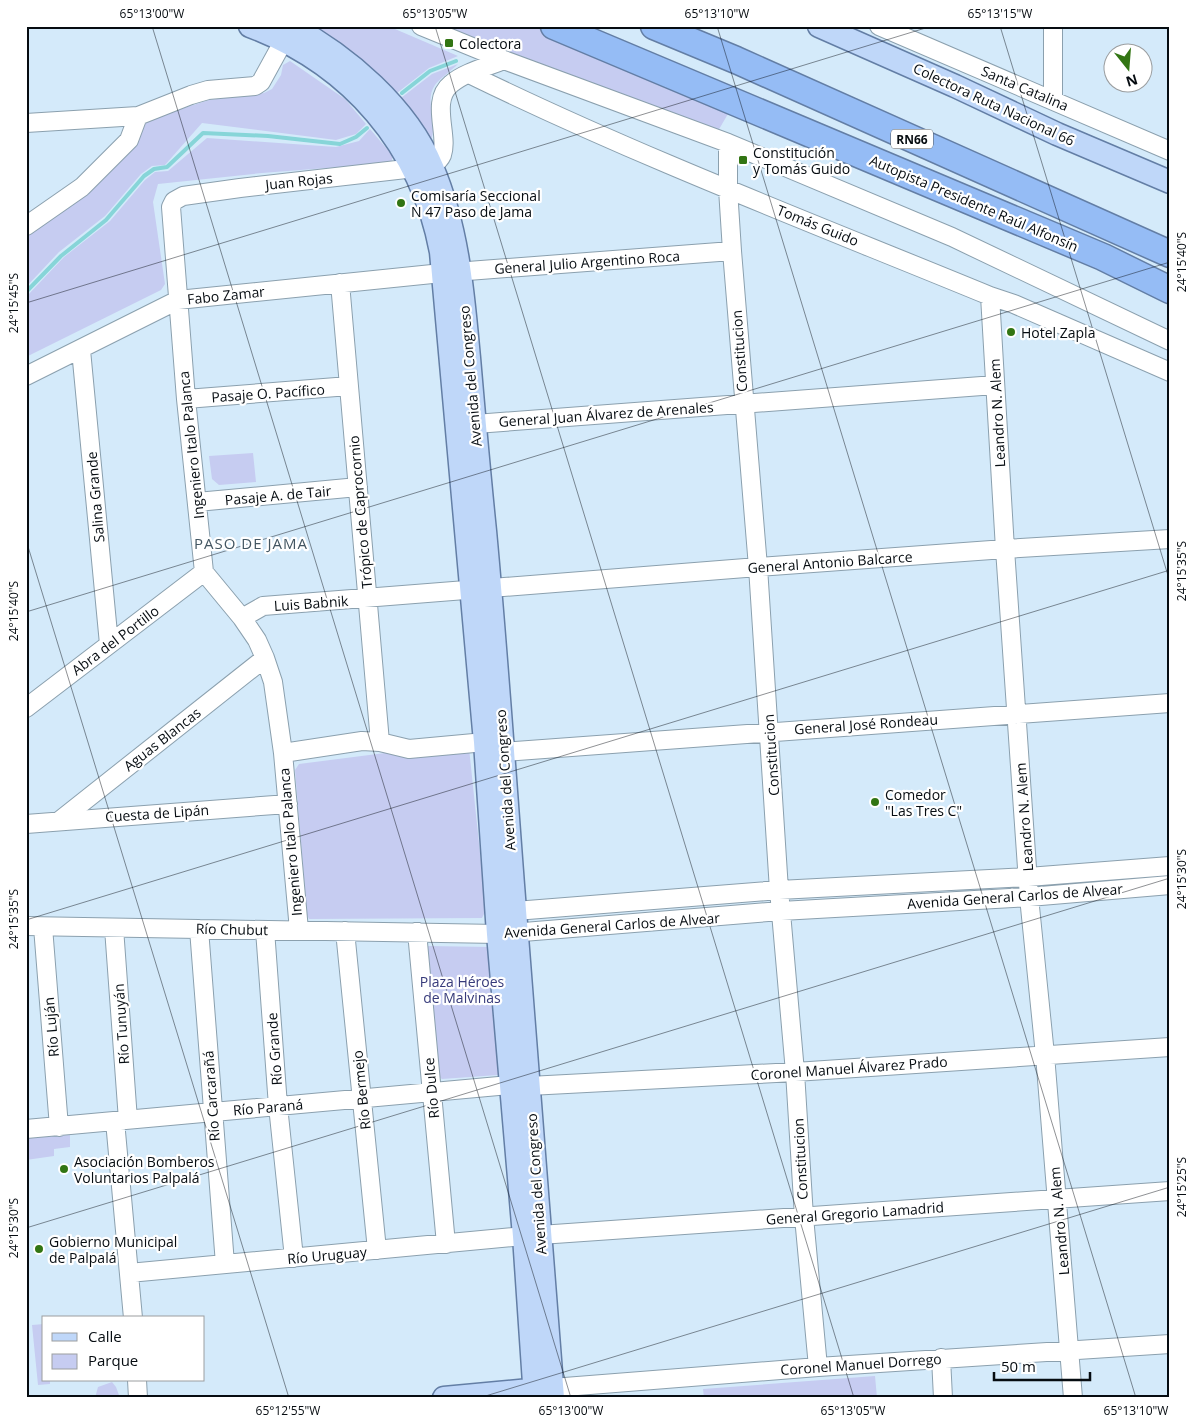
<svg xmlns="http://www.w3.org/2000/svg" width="1196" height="1424" font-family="'Open Sans',sans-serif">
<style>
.green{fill:#c6ccf1}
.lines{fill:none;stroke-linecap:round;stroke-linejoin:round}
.stream{stroke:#87d5d8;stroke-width:4}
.minor-casing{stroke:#8ba0ae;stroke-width:20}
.major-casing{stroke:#637ea5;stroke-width:25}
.highway-casing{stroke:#637ea5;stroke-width:29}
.minor{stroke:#fff;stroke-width:18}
.major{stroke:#bfd7f9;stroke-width:22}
.highway{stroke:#95bcf5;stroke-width:26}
.ticks{fill:none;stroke:#060c11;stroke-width:1;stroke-opacity:0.45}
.poi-dot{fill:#327513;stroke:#fff;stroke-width:2}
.labels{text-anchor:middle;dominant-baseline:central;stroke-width:4.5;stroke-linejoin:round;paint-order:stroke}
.shield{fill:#fff;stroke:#515558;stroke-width:1}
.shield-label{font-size:12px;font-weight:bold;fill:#060c11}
.poi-label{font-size:14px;fill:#060c11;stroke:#fff;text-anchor:start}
.street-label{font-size:14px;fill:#060c11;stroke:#fff}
.park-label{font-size:14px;fill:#363a7a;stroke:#fff}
.neighbourhood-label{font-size:15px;letter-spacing:1px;fill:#435662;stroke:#fff}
.neatline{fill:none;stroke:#060c11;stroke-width:2}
.ticks-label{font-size:12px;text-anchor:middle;fill:#060c11}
</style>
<rect width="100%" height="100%" fill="#d4eafa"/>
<!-- green -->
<path class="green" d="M315,26H388L458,56L429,68L397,93L360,59Z
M443,26H542L732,107L718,131L495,47Z
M290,61L345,99L366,124L356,134L336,140L202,123L165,165L152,166L141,174L105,216L59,252L26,287V231L150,119L209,100L264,93L272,89L281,75L283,65Z
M458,64C452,70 438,80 435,85C423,102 440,123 430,142L413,114L401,98L432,74Z
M370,129L393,156L391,163L262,173L158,184L153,202L165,284L161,290L26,357V297L64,257L110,221L145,180L155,172L168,171L207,138L336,147L359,141Z
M253,453L256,482L219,485L212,479L209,456Z
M463,743L469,748L486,910L482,918L309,919L307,915L295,770L299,764Z
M427,946L491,947L503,1069L498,1075L442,1079L435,1074Z
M70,1135V1147L54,1149V1156L26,1160V1138Z
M44,1324V1380H50V1384L38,1385L32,1325Z
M875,1376L877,1398H704L703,1389Z
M112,1382L116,1387L120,1398H95L98,1387Z"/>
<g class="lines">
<!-- stream -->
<path class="stream" d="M402,93L430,71L456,61
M26,292L61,256L106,220L144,176L154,169L167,167L203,133L268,136L340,144L356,137L367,128"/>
<!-- minor casing -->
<g class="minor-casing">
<path id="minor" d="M421,26L504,60L728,143L952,237L1170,341
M879,26L1170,151
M469,74C639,157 815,224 990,296L1014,304L1170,372
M1053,100V26
M26,123L138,116L191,95L208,90L255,86L261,82L284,40
M728,143V189L732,251L758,567L779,890L795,1072L804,1217L818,1367
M26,226L82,187L129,140L138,116
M340,283L380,742
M990,296L1005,549L1029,897L1045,1055L1073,1398
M81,350L109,644
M26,376L178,300L442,273L732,251
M186,399L349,386
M462,425L995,385
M197,502L358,487
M242,618L263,606L758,567L1005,549L1170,539
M26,708L204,572
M283,753L362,741L380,742L409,749L485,742L503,752L1170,703
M59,821L265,658
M26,824L288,804
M507,921L515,911L779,890L1028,877L1170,866
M26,926L498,934L781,911L1029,897L1170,885
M43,927L59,1127
M114,928L128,1120
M199,929L225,1264
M265,930L278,1106L294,1258
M299,930L283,753L273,682L265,658L257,640L242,618L204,572L186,399L171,207L174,201L183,196L240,188L432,166C436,163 440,160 442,155C449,135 430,101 451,84C465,72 487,67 504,60
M345,931L377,1250
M417,932L446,1244
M115,1121L133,1318
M26,1129L510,1085L529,1086L795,1072L1170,1047
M540,1235L1170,1191
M129,1273L524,1236
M941,1358L943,1398
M137,1380L138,1398
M552,1388L818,1367L1170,1344"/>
</g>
<!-- major casing -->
<g class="major-casing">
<path id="major" d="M250,26C351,64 421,145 441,252L485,742L498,934L524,1236L535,1398
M291,26C347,56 407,107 432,167C458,228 463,293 469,358C474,416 479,473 485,531C496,649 504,767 513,885C526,1056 540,1227 553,1398
M819,26L955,86L1057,134L1170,182
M444,1398L550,1388"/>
</g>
<!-- highway casing -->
<g class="highway-casing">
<path id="highway" d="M554,26L1103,257L1170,290
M654,26L736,60L1170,254"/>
</g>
<!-- minor -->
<use href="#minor" class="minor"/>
<!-- major -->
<use href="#major" class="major"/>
<!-- highway -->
<use href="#highway" class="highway"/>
</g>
<!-- ticks -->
<path class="ticks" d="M152,26L571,1398M435,26L854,1398M717,26L1136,1398M1000,26L1170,582M26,303L932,26M26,540L289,1398M26,612L1170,262M26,920L1170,570M26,1228L1170,878M479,1398L1170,1187"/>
<!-- markers -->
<g class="poi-dot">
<rect x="444" y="38" width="10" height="10" rx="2.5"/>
<rect x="738" y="155" width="10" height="10" rx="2.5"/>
<circle cx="401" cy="203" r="5"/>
<circle cx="1011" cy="332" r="5"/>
<circle cx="875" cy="802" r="5"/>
<circle cx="64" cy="1169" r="5"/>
<circle cx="39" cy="1249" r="5"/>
</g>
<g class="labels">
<!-- shield labels -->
<rect class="shield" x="891" y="129.5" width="42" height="19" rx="4"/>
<g class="shield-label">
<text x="912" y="139">RN66</text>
</g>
<!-- poi labels -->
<g class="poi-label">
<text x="459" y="43">Colectora</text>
<text x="753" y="152">Constitución<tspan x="753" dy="16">y Tomás Guido</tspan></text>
<text x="411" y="195">Comisaría Seccional<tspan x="411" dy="16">N 47 Paso de Jama</tspan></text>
<text x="1021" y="332">Hotel Zapla</text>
<text x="885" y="794">Comedor<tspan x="885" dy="16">"Las Tres C"</tspan></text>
<text x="74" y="1161">Asociación Bomberos<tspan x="74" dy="16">Voluntarios Palpalá</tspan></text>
<text x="49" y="1241">Gobierno Municipal<tspan x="49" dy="16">de Palpalá</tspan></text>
</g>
<!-- street labels -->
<g class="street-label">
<text transform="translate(1025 88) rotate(23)">Santa Catalina</text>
<text transform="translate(994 104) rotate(25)">Colectora Ruta Nacional 66</text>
<text transform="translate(299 181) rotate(-6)">Juan Rojas</text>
<text transform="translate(974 203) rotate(23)">Autopista Presidente Raúl Alfonsín</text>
<text transform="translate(818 225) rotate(22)">Tomás Guido</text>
<text transform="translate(587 262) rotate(-4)">General Julio Argentino Roca</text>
<text transform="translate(226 295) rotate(-6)">Fabo Zamar</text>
<text transform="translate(739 351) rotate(-94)">Constitucion</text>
<text transform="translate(470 376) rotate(-95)">Avenida del Congreso</text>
<text transform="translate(268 393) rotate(-4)">Pasaje O. Pacífico</text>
<text transform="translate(997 413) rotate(-93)">Leandro N. Alem</text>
<text transform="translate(606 414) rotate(-4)">General Juan Álvarez de Arenales</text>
<text transform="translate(191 445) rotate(-96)">Ingeniero Italo Palanca</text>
<text transform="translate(278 495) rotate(-5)">Pasaje A. de Tair</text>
<text transform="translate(95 497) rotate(-95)">Salina Grande</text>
<text transform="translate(360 512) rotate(-95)">Trópico de Caprocornio</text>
<text transform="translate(830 562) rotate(-4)">General Antonio Balcarce</text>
<text transform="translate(311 603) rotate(-4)">Luis Babnik</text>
<text transform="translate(115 640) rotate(-37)">Abra del Portillo</text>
<text transform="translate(866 724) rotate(-4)">General José Rondeau</text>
<text transform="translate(162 739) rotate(-38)">Aguas Blancas</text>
<text transform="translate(771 755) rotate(-94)">Constitucion</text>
<text transform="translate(505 780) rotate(-94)">Avenida del Congreso</text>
<text transform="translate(157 813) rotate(-4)">Cuesta de Lipán</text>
<text transform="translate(1024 817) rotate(-94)">Leandro N. Alem</text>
<text transform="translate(290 842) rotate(-95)">Ingeniero Italo Palanca</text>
<text transform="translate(1015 896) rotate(-4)">Avenida General Carlos de Alvear</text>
<text transform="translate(612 925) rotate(-4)">Avenida General Carlos de Alvear</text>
<text transform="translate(232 929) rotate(1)">Río Chubut</text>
<text transform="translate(121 1024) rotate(-94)">Río Tunuyán</text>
<text transform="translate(51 1027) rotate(-95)">Río Luján</text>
<text transform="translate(274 1049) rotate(-94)">Río Grande</text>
<text transform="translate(849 1068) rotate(-4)">Coronel Manuel Álvarez Prado</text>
<text transform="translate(431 1088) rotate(-95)">Río Dulce</text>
<text transform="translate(361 1090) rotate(-96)">Río Bermejo</text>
<text transform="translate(211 1096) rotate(-94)">Río Carcarañá</text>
<text transform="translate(268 1107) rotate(-5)">Río Paraná</text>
<text transform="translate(800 1159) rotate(-93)">Constitucion</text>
<text transform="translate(536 1184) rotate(-94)">Avenida del Congreso</text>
<text transform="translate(855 1213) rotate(-4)">General Gregorio Lamadrid</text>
<text transform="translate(1059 1221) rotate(-95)">Leandro N. Alem</text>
<text transform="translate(327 1255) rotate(-5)">Río Uruguay</text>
<text transform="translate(861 1364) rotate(-4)">Coronel Manuel Dorrego</text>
</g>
<!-- park labels -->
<g class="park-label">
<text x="462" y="981">Plaza Héroes<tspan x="462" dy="16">de Malvinas</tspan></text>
</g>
<!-- neighbourhood labels -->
<g class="neighbourhood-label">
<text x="251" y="543">PASO DE JAMA</text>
</g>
</g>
<!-- border -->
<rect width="1196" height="1424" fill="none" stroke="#ffffff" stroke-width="55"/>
<!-- legend -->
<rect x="42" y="1316" width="162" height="65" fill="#ffffff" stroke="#9b9ea0"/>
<rect x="52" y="1333" width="25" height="8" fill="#bfd7f9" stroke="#9b9ea0"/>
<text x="88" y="1342" font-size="15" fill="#060c11">Calle</text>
<rect x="52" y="1354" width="25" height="15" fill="#c6ccf1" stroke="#9b9ea0"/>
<text x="88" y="1366" font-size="15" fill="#060c11">Parque</text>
<!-- north arrow -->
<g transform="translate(1128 68) rotate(163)"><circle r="24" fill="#ffffff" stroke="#9b9ea0"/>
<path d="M0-4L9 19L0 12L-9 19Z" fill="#327513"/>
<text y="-8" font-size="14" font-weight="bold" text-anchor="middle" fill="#060c11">N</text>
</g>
<!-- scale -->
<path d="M994 1372v8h96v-8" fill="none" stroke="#060c11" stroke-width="2.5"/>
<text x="1001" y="1372" font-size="15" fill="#060c11" stroke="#ffffff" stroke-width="4" paint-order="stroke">50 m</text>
<rect x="28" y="28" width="1140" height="1368" class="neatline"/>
<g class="ticks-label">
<text x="152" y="18">65°13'00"W</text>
<text x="435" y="18">65°13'05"W</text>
<text x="717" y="18">65°13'10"W</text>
<text x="1000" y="18">65°13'15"W</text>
<text transform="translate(1182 262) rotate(-90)" y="4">24°15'40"S</text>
<text transform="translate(14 303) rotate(-90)" y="4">24°15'45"S</text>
<text transform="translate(1182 571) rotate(-90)" y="4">24°15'35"S</text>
<text transform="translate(14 611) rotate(-90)" y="4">24°15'40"S</text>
<text transform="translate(1182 879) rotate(-90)" y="4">24°15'30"S</text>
<text transform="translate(14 919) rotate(-90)" y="4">24°15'35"S</text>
<text transform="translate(1182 1187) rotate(-90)" y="4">24°15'25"S</text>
<text transform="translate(14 1228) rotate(-90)" y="4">24°15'30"S</text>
<text x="288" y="1415">65°12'55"W</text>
<text x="571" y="1415">65°13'00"W</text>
<text x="853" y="1415">65°13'05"W</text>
<text x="1136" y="1415">65°13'10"W</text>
</g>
</svg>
